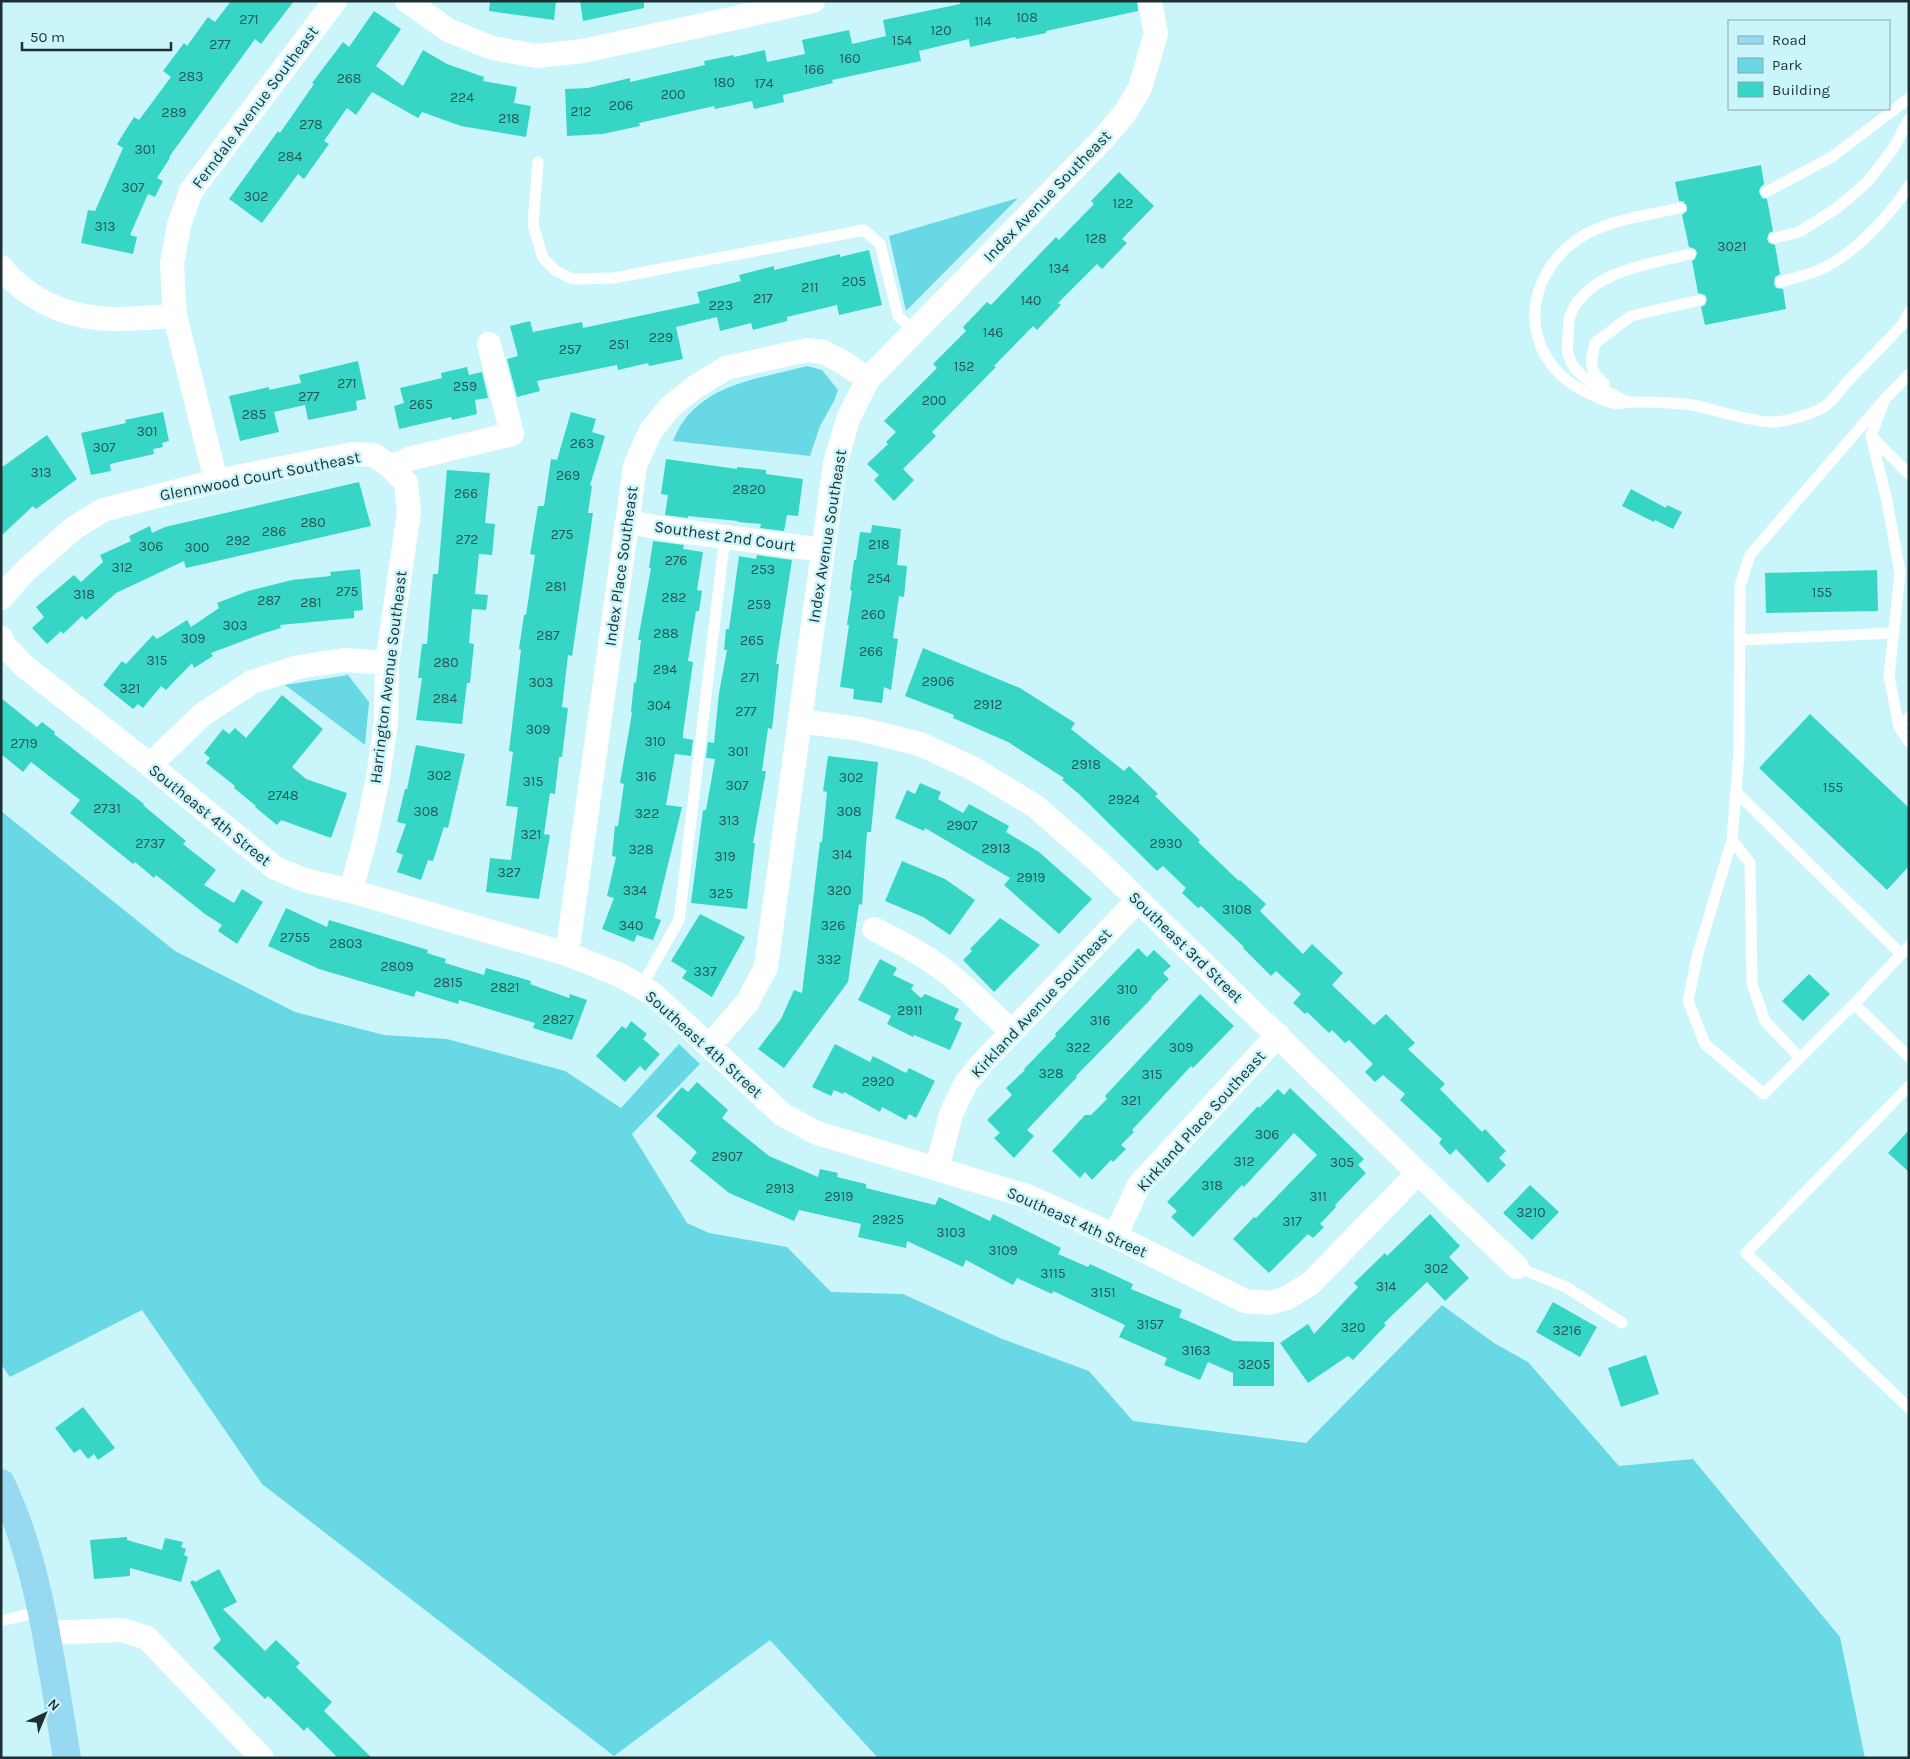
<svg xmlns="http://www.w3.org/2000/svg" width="1910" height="1759" font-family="Karla,sans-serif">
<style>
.green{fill:#68d8e4}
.building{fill:#37d5c6}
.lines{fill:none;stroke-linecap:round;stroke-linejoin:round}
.service{stroke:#fff;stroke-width:11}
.minor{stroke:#fff;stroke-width:24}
.primary{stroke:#97d9f1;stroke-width:28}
.labels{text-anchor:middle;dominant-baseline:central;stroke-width:5;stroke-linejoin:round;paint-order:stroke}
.number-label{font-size:14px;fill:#255957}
.street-label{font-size:16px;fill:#1f3032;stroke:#caf6fb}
</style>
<rect width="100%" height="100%" fill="#caf6fb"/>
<!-- green -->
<path class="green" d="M1018,198L906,311L889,236Z
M807,366L822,370L838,390L834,401L820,426L810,456L673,441C695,384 755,380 807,366Z
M348,675L369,702L365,745L285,685Z
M1,811L175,951L295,1012L384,1035L447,1039L565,1071L621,1108L679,1044L700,1064L632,1134L687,1223L709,1233L787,1247L831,1292L903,1294L1000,1338L1089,1371L1133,1421L1306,1443L1442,1305L1494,1343L1528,1362L1619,1466L1693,1459L1840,1637L1865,1758H878L770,1640L614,1756L262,1484L142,1310L10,1377L1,1364Z"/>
<!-- building -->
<path class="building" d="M231,1H294L261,44L255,39L169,157L170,158L157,178L163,181L155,197L148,194L130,235L137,237L133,254L81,243L88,210L95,211L123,148L117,144L134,117L139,120L171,77L163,71L184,43L187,46L208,17L215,22Z
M490,1H556L554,20L489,11Z
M580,1H644V8L583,21Z
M960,1H1137L1138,11L1046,31V33L1016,39L1015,37L970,47L969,39L919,51L921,61L832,80L833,83L783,95L784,102L754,109L752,101L715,109L714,106L639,123L640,126L602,134L567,136L565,89L588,88L630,78V82L705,65L704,61L734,55V57L765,50L767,62L805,54L802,40L849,30L852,44L886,36L883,20L960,4Z
M374,11L401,29L376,66L403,86L423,50L447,64L484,77L483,81L517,87L514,103L531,106L526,137L461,126L422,112L418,118L372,92L356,115L347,108L324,141L329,144L304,179L298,174L262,223L229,199L278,131L280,133L314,84L312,83L343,42L349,47Z
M1761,165L1764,184L1760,188L1759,192L1762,198L1767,199L1773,231L1769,233L1767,239L1769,243L1775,245L1780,274L1775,277L1774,284L1776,288L1783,289L1786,309L1705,325L1701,307L1705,305L1707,299L1705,295L1698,293L1692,261L1695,259L1697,253L1695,249L1689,247L1682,215L1687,211V206L1683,201H1679L1675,182Z
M1119,172L1154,206L1122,239L1127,243L1102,269L1097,264L1058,303L1061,305L1037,330L1033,326L994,366L996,367L932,432L936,436L903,469L914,480L894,501L874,480L879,475L867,464L888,444L886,442L896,432L884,421L937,368L933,364L966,331L963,327L987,302L991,305L1056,237L1059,240L1094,204L1091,201Z
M869,250L882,305L839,315L837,305L787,317V321L753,330L751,323L720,331L717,317L676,327L683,359L649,366L648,363L618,370L617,365L537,381L540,391L517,397L507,359L518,356L510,326L530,321L533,332L582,322L583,328L700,303L697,292L741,281L739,275L774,266V270L840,254V257Z
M358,361L366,399L356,401L357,410L308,420L305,405L274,412L279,432L240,441L229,396L269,387V390L301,383L299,375Z
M467,367L469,375L482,372L488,398L475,400L477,414L452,420L451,417L399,429L394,406L404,403L400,388L442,378L441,373Z
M163,412L169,441L162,443L163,447L153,449L154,454L110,464L111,471L91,475L81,433L126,423L125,420Z
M571,412L596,419L592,432L605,436L590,485L592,486L588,513H593L572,656L568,655L562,707L568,708L562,757H559L555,794L550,793L544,834L550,835L539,899L486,892L490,858L511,860L518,807L506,806L513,752L509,751L521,650L519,649L524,615H526L535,555L530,554L538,506H544L551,459L557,460Z
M47,435L77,479L36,509L33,506L1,536V468Z
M666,459L737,469V467L766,470V474L803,479L798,516L787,515L784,531L760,528L761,524L738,522V521L688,516V518L665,515L668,495L661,494Z
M447,470L490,473L485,523L495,524L492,555L479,554L475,594L488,595L486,610L472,609L469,643L474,644L470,683H467L462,724L416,720L422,678H418L422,644H427L433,574H438Z
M359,482L371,526L186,568L184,561L116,593L86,620L82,616L63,634L61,631L47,644L32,628L44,617L36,607L74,575L81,582L103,562L100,555L131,541L129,536L150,526L152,533L165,527Z
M1631,489L1666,508L1667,505L1682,512L1673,529L1655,520L1654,522L1622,506Z
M872,525L901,529L897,565L907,566L904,597L899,596L893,638L898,639L891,690L884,687L882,703L853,699L854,689L840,687L849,625H847L852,591L850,590L854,560H856L860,532L871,533Z
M653,541L684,545L683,549L703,552L697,590L702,591L699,611H696L688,661L693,662L683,734V738L693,740L691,756L675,754L666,805L682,807L655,918L661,920L653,940L637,935L634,942L602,929L614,898L607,896L616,857L612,856L615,826H618L624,784L620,783L632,713L631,712L634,682L636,683L641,640H638L651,568H649Z
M757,555L792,560L776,664H779L772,729L768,728L762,771H766L753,843H755L747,909L691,903L703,810H706L715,759L706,758L708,742L714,743L719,693L727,650H724L726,629H729L739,556L756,559Z
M360,569L363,610L354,611V618L280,625L281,628L264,633L211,653L213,656L194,668L192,663L166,690L161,686L143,708L138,704L133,709L103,685L122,661L126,664L153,635L157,639L187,620L191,627L219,608L217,603L248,591L292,580L331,576L330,572Z
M1877,570L1878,611L1766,613L1765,573Z
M923,648L1020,688L1075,723L1071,729L1124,771L1129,766L1158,794L1155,796L1200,840L1198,842L1239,881L1240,880L1266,904L1260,911L1303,954L1312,944L1343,973L1332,985L1374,1025L1386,1014L1415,1043L1408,1049L1445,1084L1440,1089L1482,1132L1485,1129L1506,1151L1499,1158L1506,1165L1488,1183L1456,1149L1450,1155L1439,1143L1442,1139L1400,1100L1405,1094L1383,1075L1375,1082L1365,1072L1373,1064L1349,1040L1345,1043L1332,1030L1329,1033L1307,1012L1305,1014L1293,1003L1301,994L1276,971L1271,976L1243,948L1244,947L1201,906L1198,908L1182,893L1186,888L1163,866L1157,871L1079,794L1062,780L1064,778L1008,742L953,718L954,715L905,696Z
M282,695L323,729L292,767L306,779L347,793L331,838L281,820L277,825L255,807L256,806L234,788L235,786L206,763L210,758L204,753L223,729L229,734L235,728L246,738Z
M1,698L37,727L42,722L55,732L54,734L144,804L143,805L186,841L183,844L216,870L204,885L234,903L242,889L263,902L237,944L218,931L222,925L205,914L156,875L154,878L135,862L133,864L70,813L80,800L31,762L23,772L1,754Z
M1810,714L1909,808V866L1887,890L1759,768Z
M416,745L465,754L448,828L444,827L433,861L428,860L421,880L397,872L403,855L396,852L406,824L397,822L405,789H407Z
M828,756L878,762L871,832H867L862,905L859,904L848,982L784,1068L758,1049L781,1019L794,990L802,993L820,842H822L827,792L823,791Z
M920,783L941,792L938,799L963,813L969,804L1009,826L1006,832L1039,852L1092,899L1059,934L1004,885L1010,878L925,828L924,831L895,818L907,790L915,794Z
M902,861L945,879L975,900L950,935L923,917L885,901Z
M286,908L327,927L329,920L428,950L427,953L446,959L445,963L484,975L486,968L531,981L530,984L569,998L570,994L587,1000L572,1040L533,1028L535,1023L459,1000L458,1004L416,991L414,997L319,969L268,946Z
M700,914L745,937L712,997L682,978L687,971L671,961Z
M1000,918L1040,945L994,992L963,960L972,951L970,949Z
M1138,948L1147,957L1154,950L1171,966L1163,973L1169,979L1151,997L1152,998L1076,1076L1077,1077L1027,1130L1034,1136L1014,1158L994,1138L1000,1133L987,1120L1012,1095L1006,1088L1025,1070L1024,1069L1056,1036L1055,1034Z
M880,959L897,968L893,975L914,985L911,989L921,998L925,994L959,1009L954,1019L962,1023L950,1050L914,1035L913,1037L887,1024L891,1016L858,1000Z
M1809,974L1830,994L1803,1021L1782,1001Z
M1200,994L1234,1026L1193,1068L1191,1066L1132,1130L1134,1132L1121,1145L1126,1149L1113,1162L1111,1160L1092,1180L1085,1172L1080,1178L1052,1151L1085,1115H1091L1107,1099L1105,1096Z
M631,1021L647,1034L643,1039L660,1054L645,1071L640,1066L625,1082L596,1056L622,1026L626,1029Z
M835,1044L870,1062L873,1056L906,1073L909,1068L935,1081L916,1118L909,1114L906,1120L882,1107L880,1112L844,1092L843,1094L834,1090L831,1096L812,1087Z
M697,1082L728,1110L722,1118L769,1156L818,1177L820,1169L838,1173L837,1177L866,1184V1188L935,1205L939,1197L990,1221L993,1214L1061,1248L1058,1254L1088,1267L1090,1264L1133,1284L1131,1289L1182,1310L1179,1317L1234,1341L1274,1342V1386H1233V1373L1208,1362L1200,1380L1164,1365L1167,1358L1119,1337L1125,1325L1053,1291L1052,1294L1017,1278L1013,1285L966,1260L963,1267L907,1241L906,1248L858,1237L861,1224L799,1210L794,1221L729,1193L690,1161L697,1152L656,1116L682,1087L688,1092Z
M1290,1088L1364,1159L1358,1165L1366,1173L1335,1205L1336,1207L1320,1224L1324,1227L1313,1238L1308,1234L1269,1273L1233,1239L1254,1217L1256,1218L1317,1155L1294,1133L1244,1187L1242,1185L1193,1237L1171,1217L1177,1211L1167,1202L1258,1106L1259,1108L1278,1089L1284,1095Z
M1909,1130V1172L1888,1153Z
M1530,1185L1559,1212L1532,1240L1503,1213Z
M1430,1214L1460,1246L1449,1257L1469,1278L1445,1301L1427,1282L1384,1323L1386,1325L1353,1360L1348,1356L1308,1383L1280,1343L1308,1324L1314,1334L1358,1287L1354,1283L1385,1253L1387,1256Z
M1553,1302L1597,1327L1580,1357L1536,1332Z
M1646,1355L1659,1394L1621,1407L1608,1368Z
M83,1407L115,1448L98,1460L94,1454L88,1459L80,1449L74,1453L55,1428Z
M127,1537V1540L162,1550L165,1538L183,1542L181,1547L186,1549L184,1555L188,1557L181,1582L130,1568V1576L94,1579L90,1540Z
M219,1569L237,1602L223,1609L265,1651L276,1640L300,1663L296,1667L332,1702L324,1711L372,1758H338L307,1727L304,1731L268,1696L265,1699L213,1648L221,1640L190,1582L193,1580L195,1582Z"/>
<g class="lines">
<!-- service -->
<path class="service" d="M538,162L533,225L543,258L555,270L572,279L614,278L864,230L880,244L898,316L914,332
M1766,192L1832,157L1909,98
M1680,208C1644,216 1600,220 1570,245C1516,291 1525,367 1592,395C1598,397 1606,402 1613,403C1618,405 1625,402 1631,402C1651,402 1672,402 1692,405C1717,410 1744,420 1769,422C1783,423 1812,414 1824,407C1833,401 1840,390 1847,382C1866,363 1884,344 1902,325L1909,312
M1774,238L1799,232L1837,208L1867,182L1893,149L1909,119
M1781,282C1794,278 1807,275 1819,270C1851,257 1891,215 1909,185
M1909,374L1885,399L1871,436L1909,474
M1604,383C1587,369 1591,362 1595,343L1631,316L1700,300
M1885,399L1750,555L1740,586L1739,753L1732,840L1698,953L1688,1001L1705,1044L1764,1094L1854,1004L1909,1057
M1628,402C1610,393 1575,379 1569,357C1566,350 1568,342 1568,335C1569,329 1568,321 1570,316C1586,271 1651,264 1690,254
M1871,436L1887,501L1900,573L1889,676L1899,727
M1740,640L1894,633
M1909,717L1899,727L1909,742
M1736,792L1901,954
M1732,840L1750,863L1752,984L1765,1021L1800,1058
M641,987L679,920L725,537
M1854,1004L1909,946
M1909,1086L1746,1253L1909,1408
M1517,1267L1566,1287L1622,1323
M1,1621L42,1611"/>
<!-- minor -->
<path class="minor" d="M407,1L448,30L492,48L537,56L583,51L813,1
M1,267C24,296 61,315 98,318C120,321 152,317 175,316
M391,467L409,459L512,434L489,344
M216,481L175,316L172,264L179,225L191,191L335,1
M627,522L673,530L823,550
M1,598L24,572L74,528L103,510L216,481L353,454L374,455L391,467L406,483L409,512L387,663L386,722L378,778L365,839L351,891
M1,638L4,645L24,666L150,765L275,868L304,880L351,891L567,954L620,975L653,994L783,1115L817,1133L1027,1196L1115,1236L1245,1301L1269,1303L1287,1298L1311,1283L1418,1173
M800,721L859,729L920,744L974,769L1035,806L1100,863L1418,1173L1517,1267
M150,765L202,715L252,682L298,667L344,660L387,663
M874,929C896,940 917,951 937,965C964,984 987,1009 1012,1032
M567,954L635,466L650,432L670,407L695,387L726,368L807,350L823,352L844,363L868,379
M709,1046L747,1003L766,967L835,464L848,419L868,379L1102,140L1125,113L1140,88L1156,34L1150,1
M937,1169L951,1114L966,1083L986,1059L1137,901
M1115,1236L1139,1185L1278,1035
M45,1633L122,1630L147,1638L262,1758"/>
<!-- primary -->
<path class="primary" d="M1,1483C40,1564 52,1670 67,1758"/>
</g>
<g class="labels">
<!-- number labels -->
<g class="number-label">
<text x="1027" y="17">108</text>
<text x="249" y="19">271</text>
<text x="983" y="21">114</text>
<text x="941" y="30">120</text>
<text x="902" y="40">154</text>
<text x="220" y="44">277</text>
<text x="850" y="58">160</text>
<text x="814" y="69">166</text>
<text x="191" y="76">283</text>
<text x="349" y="78">268</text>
<text x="724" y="82">180</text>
<text x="764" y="83">174</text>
<text x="673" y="94">200</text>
<text x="462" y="97">224</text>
<text x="621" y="105">206</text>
<text x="581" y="111">212</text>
<text x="174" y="112">289</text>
<text x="509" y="118">218</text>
<text x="311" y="124">278</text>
<text x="145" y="149">301</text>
<text x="290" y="156">284</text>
<text x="133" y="187">307</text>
<text x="256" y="196">302</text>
<text x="1123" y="203">122</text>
<text x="105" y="226">313</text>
<text x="1096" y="238">128</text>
<text x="1732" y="246">3021</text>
<text x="1059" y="268">134</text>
<text x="854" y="281">205</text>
<text x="810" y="287">211</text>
<text x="763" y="298">217</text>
<text x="1031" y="300">140</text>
<text x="721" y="305">223</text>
<text x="993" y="332">146</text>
<text x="661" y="337">229</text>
<text x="619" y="344">251</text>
<text x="570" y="349">257</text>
<text x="964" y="366">152</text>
<text x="347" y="383">271</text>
<text x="465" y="386">259</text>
<text x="309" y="396">277</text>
<text x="934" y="400">200</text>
<text x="421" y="404">265</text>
<text x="254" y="414">285</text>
<text x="147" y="431">301</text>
<text x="582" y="443">263</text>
<text x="104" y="447">307</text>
<text x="41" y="472">313</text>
<text x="568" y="475">269</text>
<text x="749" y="489">2820</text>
<text x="466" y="493">266</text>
<text x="313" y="522">280</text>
<text x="274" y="531">286</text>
<text x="562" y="534">275</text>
<text x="467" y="539">272</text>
<text x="238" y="540">292</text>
<text x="879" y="544">218</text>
<text x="151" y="546">306</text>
<text x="197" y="547">300</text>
<text x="676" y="560">276</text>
<text x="122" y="567">312</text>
<text x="763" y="569">253</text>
<text x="879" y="578">254</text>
<text x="556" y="586">281</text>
<text x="347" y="591">275</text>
<text x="1822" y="592">155</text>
<text x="84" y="594">318</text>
<text x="674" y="597">282</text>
<text x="269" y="600">287</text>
<text x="311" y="602">281</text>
<text x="759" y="604">259</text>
<text x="873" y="614">260</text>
<text x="235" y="625">303</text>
<text x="666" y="633">288</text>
<text x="548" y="635">287</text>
<text x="193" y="638">309</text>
<text x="752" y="640">265</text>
<text x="871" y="651">266</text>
<text x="157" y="660">315</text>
<text x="446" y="662">280</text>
<text x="665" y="669">294</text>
<text x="750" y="677">271</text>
<text x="938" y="681">2906</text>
<text x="541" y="682">303</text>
<text x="130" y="688">321</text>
<text x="445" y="698">284</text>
<text x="988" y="704">2912</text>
<text x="659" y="705">304</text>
<text x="746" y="711">277</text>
<text x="538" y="729">309</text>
<text x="655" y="741">310</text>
<text x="24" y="743">2719</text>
<text x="738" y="751">301</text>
<text x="1086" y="764">2918</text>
<text x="439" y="775">302</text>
<text x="646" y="776">316</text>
<text x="851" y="777">302</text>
<text x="533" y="781">315</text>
<text x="737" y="785">307</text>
<text x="1833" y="787">155</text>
<text x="283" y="795">2748</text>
<text x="1124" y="799">2924</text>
<text x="107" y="808">2731</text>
<text x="426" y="811">308</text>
<text x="849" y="811">308</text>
<text x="647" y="813">322</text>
<text x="729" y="820">313</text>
<text x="962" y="825">2907</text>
<text x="531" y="834">321</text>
<text x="150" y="843">2737</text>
<text x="1166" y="843">2930</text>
<text x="996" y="848">2913</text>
<text x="641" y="849">328</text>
<text x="842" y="854">314</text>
<text x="725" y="856">319</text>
<text x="509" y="872">327</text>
<text x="1031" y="877">2919</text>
<text x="635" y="890">334</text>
<text x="839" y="890">320</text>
<text x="721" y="893">325</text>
<text x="1237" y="909">3108</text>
<text x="631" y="925">340</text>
<text x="833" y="925">326</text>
<text x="295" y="937">2755</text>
<text x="346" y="943">2803</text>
<text x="829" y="959">332</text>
<text x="397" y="966">2809</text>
<text x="705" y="971">337</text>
<text x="448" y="982">2815</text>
<text x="505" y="987">2821</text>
<text x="1127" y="989">310</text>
<text x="910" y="1010">2911</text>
<text x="558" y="1019">2827</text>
<text x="1100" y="1020">316</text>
<text x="1078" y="1047">322</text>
<text x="1181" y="1047">309</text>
<text x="1051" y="1073">328</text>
<text x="1152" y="1074">315</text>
<text x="878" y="1081">2920</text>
<text x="1131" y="1100">321</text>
<text x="1267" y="1134">306</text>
<text x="727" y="1156">2907</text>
<text x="1244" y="1161">312</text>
<text x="1342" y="1162">305</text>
<text x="1212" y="1185">318</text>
<text x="780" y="1188">2913</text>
<text x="839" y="1196">2919</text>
<text x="1318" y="1196">311</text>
<text x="1531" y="1212">3210</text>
<text x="888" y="1219">2925</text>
<text x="1292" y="1221">317</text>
<text x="951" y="1232">3103</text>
<text x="1003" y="1250">3109</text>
<text x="1436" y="1268">302</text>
<text x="1053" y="1273">3115</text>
<text x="1386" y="1286">314</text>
<text x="1103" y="1292">3151</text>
<text x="1150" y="1324">3157</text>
<text x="1353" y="1327">320</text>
<text x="1567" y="1330">3216</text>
<text x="1196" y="1350">3163</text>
<text x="1254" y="1364">3205</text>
</g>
<!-- street labels -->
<g class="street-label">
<text transform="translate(255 107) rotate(-53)">Ferndale Avenue Southeast</text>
<text transform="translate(1047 196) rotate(-46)">Index Avenue Southeast</text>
<text transform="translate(260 476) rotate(-11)">Glennwood Court Southeast</text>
<text transform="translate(725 536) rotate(8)">Southest 2nd Court</text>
<text transform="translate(827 536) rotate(-81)">Index Avenue Southeast</text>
<text transform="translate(621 566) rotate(-82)">Index Place Southeast</text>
<text transform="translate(388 677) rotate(-83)">Harrington Avenue Southeast</text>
<text transform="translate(210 815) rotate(39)">Southeast 4th Street</text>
<text transform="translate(1186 947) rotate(44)">Southeast 3rd Street</text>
<text transform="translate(1041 1003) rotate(-47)">Kirkland Avenue Southeast</text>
<text transform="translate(704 1044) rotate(42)">Southeast 4th Street</text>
<text transform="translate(1201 1121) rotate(-48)">Kirkland Place Southeast</text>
<text transform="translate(1077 1222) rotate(24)">Southeast 4th Street</text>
</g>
</g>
<!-- border -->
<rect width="1910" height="1759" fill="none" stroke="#1f3032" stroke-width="5"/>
<!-- legend -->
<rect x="1728" y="20" width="162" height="90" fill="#caf6fb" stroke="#86a7ab"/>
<rect x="1738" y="36" width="25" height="8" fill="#97d9f1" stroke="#86a7ab"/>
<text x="1772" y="45" font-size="15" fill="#1f3032">Road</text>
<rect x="1738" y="58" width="25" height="15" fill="#68d8e4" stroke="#86a7ab"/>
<text x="1772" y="70" font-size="15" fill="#1f3032">Park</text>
<rect x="1738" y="82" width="25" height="15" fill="#37d5c6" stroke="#86a7ab"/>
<text x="1772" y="95" font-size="15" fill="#1f3032">Building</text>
<!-- north arrow -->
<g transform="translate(45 1714) rotate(44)" stroke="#caf6fb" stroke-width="4" paint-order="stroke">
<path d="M0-4L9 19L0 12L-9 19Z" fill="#1f3032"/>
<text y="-8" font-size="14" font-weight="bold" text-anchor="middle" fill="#1f3032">N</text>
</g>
<!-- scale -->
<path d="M22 42v8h149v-8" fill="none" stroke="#1f3032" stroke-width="2.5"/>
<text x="30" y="42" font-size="15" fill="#1f3032" stroke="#caf6fb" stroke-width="4" paint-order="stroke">50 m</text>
</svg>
